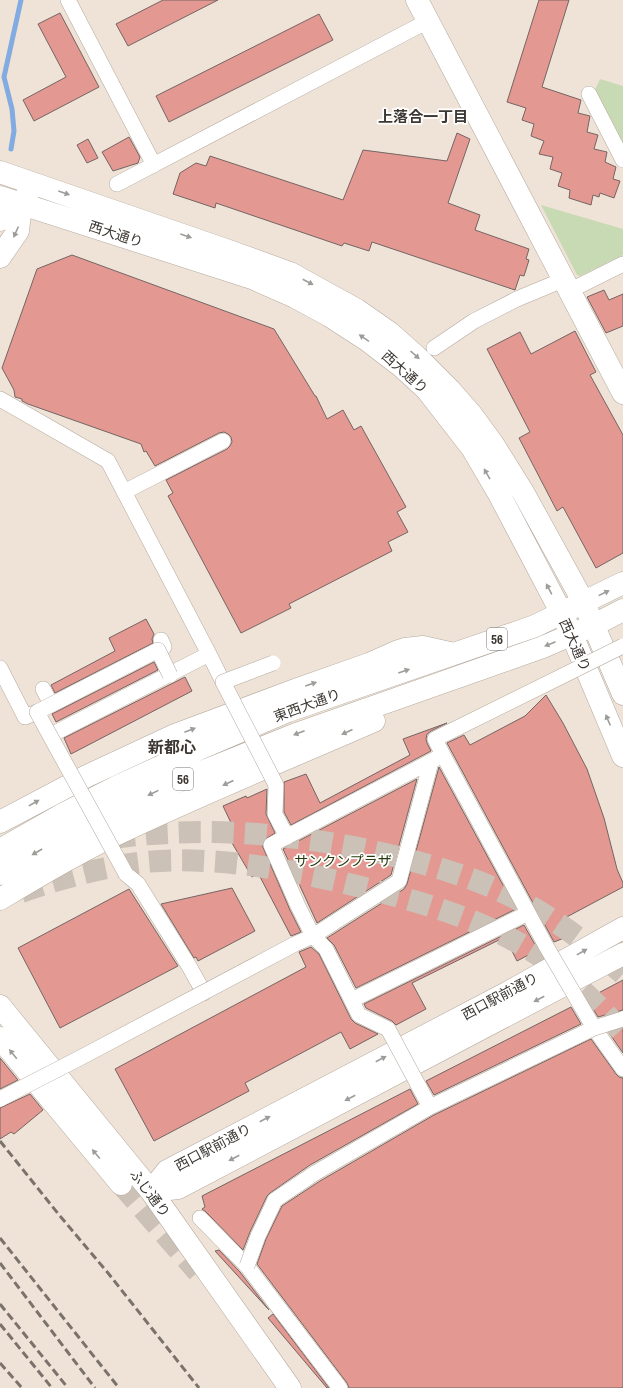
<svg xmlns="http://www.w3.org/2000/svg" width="623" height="1388" font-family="'Archivo Narrow','Noto Sans JP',sans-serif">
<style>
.green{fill:#c8dab4}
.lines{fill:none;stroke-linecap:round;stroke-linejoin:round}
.stream{stroke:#81abe1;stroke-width:5}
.building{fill:#e39891;stroke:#746563}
.highway-tunnel{stroke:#cbc1b6;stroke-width:22;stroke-dasharray:22 11;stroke-linecap:butt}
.street-casing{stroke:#b4a99e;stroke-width:16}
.secondary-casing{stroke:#b4a99e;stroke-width:23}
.primary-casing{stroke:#b4a99e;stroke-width:23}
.highway-casing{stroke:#b4a99e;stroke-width:23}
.street{stroke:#fff;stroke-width:15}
.secondary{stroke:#fff;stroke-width:22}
.primary{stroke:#fff;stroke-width:22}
.highway{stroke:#fff;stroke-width:22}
.rail{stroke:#7a726b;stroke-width:3;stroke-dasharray:8 4;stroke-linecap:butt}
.street-bridge-casing{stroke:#b4a99e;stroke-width:16;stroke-linecap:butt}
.street-bridge{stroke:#fff;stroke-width:15}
.oneway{fill:#9e9c99}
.labels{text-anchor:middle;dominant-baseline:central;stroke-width:3.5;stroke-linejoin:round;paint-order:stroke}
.shield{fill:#fff;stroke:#777470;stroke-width:1}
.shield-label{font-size:13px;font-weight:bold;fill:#3d3833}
.street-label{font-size:14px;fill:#3d3833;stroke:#fff}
.park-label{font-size:14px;fill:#293b0c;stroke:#fff}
.neighbourhood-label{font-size:15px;font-weight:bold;fill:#3d3833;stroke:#fff}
.quarter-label{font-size:16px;font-weight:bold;fill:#3d3833;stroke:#fff}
</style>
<rect width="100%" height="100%" fill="#efe3d7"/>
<!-- green -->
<path class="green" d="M600,79L623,86V148L593,94Z
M541,205L623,229V255L580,276L577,275Z"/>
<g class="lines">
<!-- stream -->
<path class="stream" d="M11,149L14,131L12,109L4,77L21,0"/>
</g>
<!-- building -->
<path class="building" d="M163,0H218L128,46L116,24Z
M539,0H569L542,87L581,100L578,113L590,116L587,132L598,135L594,149L607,152L605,162L616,167L613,179L620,181L614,198L600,193L599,197L593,195L591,205L569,198L570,190L558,186L562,173L550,169L553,157L539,154L544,141L531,136L534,124L522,120L526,108L507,102Z
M60,13L99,87L34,121L23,100L66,77L38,24Z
M319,14L333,40L169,122L156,96Z
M457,133L470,139L448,203L480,215L475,230L529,249L526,259L529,260L524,276L520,275L515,290L372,242L369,251L344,243L342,246L216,203L215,208L173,194L180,173L196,163L206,166L210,156L343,200L363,150L447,161Z
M129,137L140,157L138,163L113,171L102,152Z
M88,139L98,158L87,163L77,145Z
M72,255L274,329L315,396H316L327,419L343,410L354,430L361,426L406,507L397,512L408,532L388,542L392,551L289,604L291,608L241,633L168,496L173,493L166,480L227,449L230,446L232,442L231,437L228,434L224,432L219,433L155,466L146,451L144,452L141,444L28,404L22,401V399L15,397L14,390L2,368L37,269Z
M604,290L609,300L623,294V326L606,333L587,297Z
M575,331L596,372L590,375L623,435V553L596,568L563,507L557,511L519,438L530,432L487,349L520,332L531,354Z
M146,619L154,634L152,639L153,643L55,693L51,685L115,651L109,638Z
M154,662L158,670L56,722L52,714Z
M185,677L192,691L71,754L64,738Z
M546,695L563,723L587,769L604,818L617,869L623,883V887L561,920L569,936L554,942L447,743L464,735L470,745L525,716Z
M447,723L431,731L427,734L426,739L427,743L431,751L291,825L284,812V782L306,774L320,803L410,755L403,739Z
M439,767L516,909L356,988L334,945L327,938L404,889L407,884Z
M417,779L391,875L317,923L283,849Z
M267,789L266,814L275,833L264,840L262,845L290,910L301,932L291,936L258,873L252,877L225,831L232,825L223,806L246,796L247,798Z
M232,888L255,931L198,961L196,957L194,958L161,904Z
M129,889L178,966L60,1028L18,948Z
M524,925L538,950L517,961L505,937L412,983L426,1009L396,1025L392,1021L366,1008L364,1004Z
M311,947L319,954L351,1019L355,1023L378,1034L350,1049L341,1032L245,1083L249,1091L154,1141L115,1069L306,967L299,952Z
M623,980V1010L598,1017L587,999Z
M571,1007L581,1024L434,1095L426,1081Z
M623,1028V1053L609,1033Z
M591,1039L616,1074L619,1077L623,1078V1388H349L347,1383L257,1264L266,1239L282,1206L320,1181L434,1115Z
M0,1058L18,1080L0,1089Z
M410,1089L418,1104L310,1165L270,1193L267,1196L250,1232L243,1250L206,1212L202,1209L205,1207L202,1196Z
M30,1094L43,1110L14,1134L11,1132L0,1139V1108Z
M219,1250L240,1272L269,1310L215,1251Z
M273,1314L329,1388H327L268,1318Z"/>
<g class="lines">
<!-- highway-tunnel -->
<path class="highway-tunnel" d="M113,838C208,825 305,834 398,857C438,867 478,879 515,898C554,918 590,945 623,974
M21,892C61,878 102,867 145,862C217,855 299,871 369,889C421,902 475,918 522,945C561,967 594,1000 623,1033
M121,1184L198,1272"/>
<!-- street casing -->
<g class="street-casing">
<path id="street" d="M68,0L154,165
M589,94L623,160
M117,184L428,21
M569,291L623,264
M434,348L474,321L517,299L553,284
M0,399L108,461L209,654
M124,492L223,441
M158,650L164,647L161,640
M0,668L25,717L37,712
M43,689L51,704
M51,735L209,654L223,682
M126,874L138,884L189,966L204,993
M594,1028L623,1069
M200,1218L247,1266L340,1388"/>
</g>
<!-- secondary casing -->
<g class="secondary-casing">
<path id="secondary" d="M417,0L623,393
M0,172L226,250L290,273L357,310L390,333L417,357L450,390L471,414L493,444L523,492L584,603L623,694
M0,197L252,278L295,297L330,316L367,340L401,366L427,390L472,448L499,494L562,614L572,635L623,756
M0,220L21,205
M0,257L18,231L21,205L28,193
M0,1006L151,1191L290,1388
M151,1191L167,1171L505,994L623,928
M151,1191L178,1188L623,954"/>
</g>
<!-- primary casing -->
<g class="primary-casing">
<path id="primary" d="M0,822L87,776L175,735L295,690L369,664L396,652L405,649L423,647L454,654
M0,850L63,814L116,787L199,749L288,711L535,626L623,583
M0,874L72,833L179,781L299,733L543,647L594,625L623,610
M0,899C38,876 78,852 119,833C203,793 289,758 374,721"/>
</g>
<!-- highway casing -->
<g class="highway-casing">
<path id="highway" d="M0,1038L121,1184"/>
</g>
<!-- street -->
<use href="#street" class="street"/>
<!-- secondary -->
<use href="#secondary" class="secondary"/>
<!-- primary -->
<use href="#primary" class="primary"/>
<!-- highway -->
<use href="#highway" class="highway"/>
<!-- rail -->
<path class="rail" d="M0,1141L60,1216L108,1273L199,1388
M0,1238L119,1388
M0,1263L95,1388
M0,1304L68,1388
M0,1324L52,1388
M0,1363L22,1388"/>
<!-- street-bridge casing -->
<g class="street-bridge-casing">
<path id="street-bridge" d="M273,663L223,682L276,785L275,814L287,837
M126,874L37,712L158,650L170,675
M352,1000L528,913
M594,1028L623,1019
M0,1099L76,1060L295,944L313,936L298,906L271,845L443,755L435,739L623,646
M430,1107L388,1029L359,1015L326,949L313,936L399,881L431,762
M247,1266L258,1236L275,1200L315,1173L430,1107L594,1028L546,946L443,755"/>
</g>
<!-- street-bridge -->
<use href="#street-bridge" class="street-bridge"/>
</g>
<!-- one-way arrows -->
<defs><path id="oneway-solid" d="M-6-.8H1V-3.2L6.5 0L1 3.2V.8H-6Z"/></defs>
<g class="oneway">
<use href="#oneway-solid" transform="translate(64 193) rotate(19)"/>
<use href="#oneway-solid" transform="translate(16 232) rotate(114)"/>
<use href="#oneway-solid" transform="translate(186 236) rotate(19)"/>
<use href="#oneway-solid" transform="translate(308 282) rotate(28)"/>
<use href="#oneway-solid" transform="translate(364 338) rotate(-146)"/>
<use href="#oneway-solid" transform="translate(415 355) rotate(42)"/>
<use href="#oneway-solid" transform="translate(487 474) rotate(-120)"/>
<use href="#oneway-solid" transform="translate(549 589) rotate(-118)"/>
<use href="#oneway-solid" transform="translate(604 593) rotate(-26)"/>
<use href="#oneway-solid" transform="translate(550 644) rotate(157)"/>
<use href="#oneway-solid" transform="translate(404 671) rotate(-19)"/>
<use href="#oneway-solid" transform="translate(311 684) rotate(-19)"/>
<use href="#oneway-solid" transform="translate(608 720) rotate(-113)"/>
<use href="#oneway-solid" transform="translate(190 730) rotate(-21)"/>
<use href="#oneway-solid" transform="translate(347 732) rotate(156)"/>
<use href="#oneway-solid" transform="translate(299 733) rotate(159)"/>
<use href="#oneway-solid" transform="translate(228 783) rotate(155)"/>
<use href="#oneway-solid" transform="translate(153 793) rotate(154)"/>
<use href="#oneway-solid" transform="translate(34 803) rotate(-29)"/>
<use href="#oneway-solid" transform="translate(37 852) rotate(150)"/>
<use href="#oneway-solid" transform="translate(582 952) rotate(-29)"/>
<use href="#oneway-solid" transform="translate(539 999) rotate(152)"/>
<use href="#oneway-solid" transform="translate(13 1054) rotate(-129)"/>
<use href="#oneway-solid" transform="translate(381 1059) rotate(-28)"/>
<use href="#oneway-solid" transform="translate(350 1098) rotate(152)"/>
<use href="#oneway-solid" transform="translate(265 1119) rotate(-28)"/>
<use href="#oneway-solid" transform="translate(96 1154) rotate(-130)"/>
<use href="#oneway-solid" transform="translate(234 1158) rotate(152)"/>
</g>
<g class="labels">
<!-- shield labels -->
<g class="shield">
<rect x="487" y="628" width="20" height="22" rx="3"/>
<rect x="173" y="768" width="20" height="22" rx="3"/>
</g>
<g class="shield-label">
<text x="497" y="639">56</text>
<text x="183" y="779">56</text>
</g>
<!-- street labels -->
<g class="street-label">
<text transform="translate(116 234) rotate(18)">西大通り</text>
<text transform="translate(405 372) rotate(42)">西大通り</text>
<text transform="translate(575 645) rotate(66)">西大通り</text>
<text transform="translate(307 705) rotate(-20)">東西大通り</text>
<text transform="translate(500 996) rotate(-28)">西口駅前通り</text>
<text transform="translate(213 1147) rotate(-28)">西口駅前通り</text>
<text transform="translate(150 1193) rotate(53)">ふじ通り</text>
</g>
<!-- park labels -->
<g class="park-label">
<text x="343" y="861">サンクンプラザ</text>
</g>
<!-- neighbourhood labels -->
<g class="neighbourhood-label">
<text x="423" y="116">上落合一丁目</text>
</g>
<!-- quarter labels -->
<g class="quarter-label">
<text x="172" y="747">新都心</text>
</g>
</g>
</svg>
